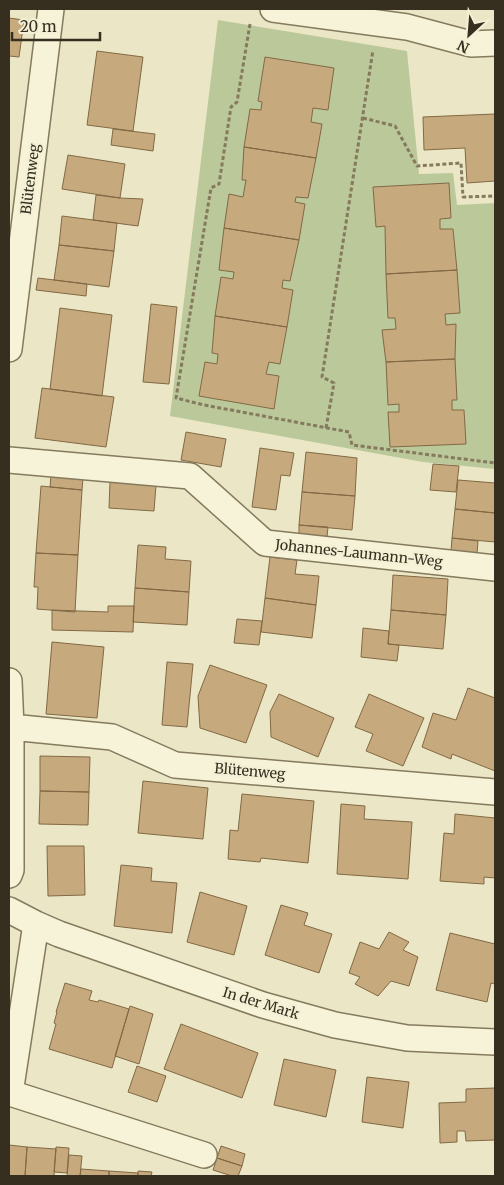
<svg xmlns="http://www.w3.org/2000/svg" width="504" height="1185" font-family="Merriweather,serif">
<style>
.green{fill:#bac89a}
.building{fill:#c6aa7e;stroke:#826944}
.lines{fill:none;stroke-linecap:round;stroke-linejoin:round}
.street-casing{stroke:#857a5d;stroke-width:28}
.path{stroke:#857a5d;stroke-width:3;stroke-dasharray:4 2.5;stroke-linecap:butt}
.street{stroke:#f6f3d8;stroke-width:25}
.labels{text-anchor:middle;dominant-baseline:central;stroke-width:5;stroke-linejoin:round;paint-order:stroke}
.street-label{font-size:14px;fill:#362f20;stroke:#f3f0d5}
</style>
<rect width="100%" height="100%" fill="#ebe7c6"/>
<!-- green -->
<path class="green" d="M218,20L407,51L419,174L453,173L457,205L495,203V469L423,462L170,416Z"/>
<!-- building -->
<path class="building" d="M9,18L24,20L19,57L9,56Z
M97,51L143,57L133,131L87,125Z
M265,57L334,68L328,110L313,108L311,122L322,124L316,158L244,147L250,109L261,110L262,102L258,101Z
M495,114V181L467,183L465,148L424,150L423,117Z
M113,129L155,134L153,151L111,145Z
M244,147L316,158L308,198L296,197L295,202L305,204L299,240L224,228L229,194L243,197L246,180H242Z
M68,155L125,164L120,198L62,189Z
M449,183L451,218L440,219V229H453L457,270L386,274L385,226L376,227L373,187Z
M96,195L120,198L143,199L138,226L93,220Z
M62,216L117,223L114,251L59,245Z
M224,228L299,240L290,281L283,280L282,288L293,290L287,327L215,316L221,277L233,279L234,272L219,270Z
M59,245L114,251L109,287L54,280Z
M457,270L460,313L445,314L446,325L456,324L455,359L386,362L382,330L396,329L395,318H388L386,274Z
M38,278L87,284L86,296L36,290Z
M151,304L177,307L169,384L143,382Z
M60,308L112,315L102,396L50,389Z
M215,316L287,327L280,364L269,362L266,374L279,376L274,409L199,396L205,362L217,364L218,354L212,353Z
M455,359L457,400H452V410H464L466,444L390,447L388,412H399V404L388,405L386,362Z
M42,388L114,397L106,447L35,438Z
M186,432L226,439L221,467L181,460Z
M260,448L294,453L290,476L281,475L276,510L252,507Z
M306,452L357,458L355,496L302,492Z
M433,464L459,466L456,492L430,490Z
M51,475L83,478L82,490L50,487Z
M458,480L495,483V513L455,509Z
M110,482L156,485L154,511L109,508Z
M41,486L82,490L78,555L36,553Z
M302,492L355,496L352,530L299,525Z
M455,509L495,513V542L452,538Z
M299,525L328,527L327,537L299,534Z
M452,538L478,541L477,554L451,551Z
M138,545L166,547L165,559L191,561L189,592L135,588Z
M36,553L78,555L75,612L37,609L38,587H34Z
M270,557L297,560L295,574L319,576L316,605L265,598Z
M393,575L448,579L446,615L391,610Z
M135,588L189,592L187,625L133,622Z
M265,598L316,605L312,638L261,632Z
M108,606H134L133,632L52,630V610L108,612Z
M391,610L446,615L443,649L388,644Z
M237,619L262,621L259,645L234,643Z
M363,628L389,631L388,644L399,645L397,661L361,657Z
M52,642L104,647L97,718L46,714Z
M167,662L193,664L187,727L162,725Z
M210,665L267,685L246,743L200,728L198,696Z
M468,688L495,698V771L452,754L451,759L422,747L433,713L456,720Z
M279,694L334,718L318,757L271,737L270,712Z
M369,694L424,718L403,766L366,751L373,734L355,727Z
M40,756L90,757L89,792L40,791Z
M143,781L208,788L203,839L138,833Z
M40,791L89,792L88,825L39,824Z
M242,794L314,801L308,863L261,858L260,862L228,859L230,830L238,831Z
M341,804L365,806L364,819L412,822L408,879L337,874Z
M455,814L495,818V878L484,877V884L440,881L444,833L454,834Z
M47,846H84L85,895L48,896Z
M121,865L152,868L151,881L177,883L172,933L114,926Z
M200,892L247,906L234,955L187,942Z
M281,905L308,913L304,925L332,934L319,973L265,955Z
M389,932L409,942L403,950L418,957L409,986L391,981L378,996L355,984L360,977L349,973L360,942L379,949Z
M450,933L495,944V984L491,983L487,1002L436,990Z
M65,983L92,991L89,1000L98,1002L99,1000L129,1009L112,1068L49,1049L56,1024L54,1023L57,1012H56Z
M130,1006L153,1014L139,1064L115,1056Z
M181,1024L258,1053L242,1098L164,1069Z
M284,1059L336,1070L326,1117L274,1105Z
M137,1066L166,1076L157,1102L128,1092Z
M367,1077L409,1082L403,1128L362,1122Z
M495,1088V1140L466,1141L465,1131H457V1142L440,1143L439,1103L466,1102V1089Z
M9,1145L27,1147L25,1176H9Z
M221,1146L245,1154L242,1166L217,1158Z
M27,1147L56,1149L54,1176H25Z
M56,1147L69,1148L67,1173L54,1172Z
M69,1155L82,1156L80,1176H67Z
M217,1158L242,1166L238,1176H232L213,1170Z
M81,1169L109,1171V1176H80Z
M109,1171L138,1173V1176H109Z
M138,1171L152,1172L151,1176H138Z"/>
<g class="lines">
<!-- street casing -->
<g class="street-casing">
<path id="street" d="M273,9L407,27L471,44L495,43
M9,349L51,9
M9,460L190,476L265,543L495,568
M9,681L11,727V870L9,875
M11,727L112,737L175,765L495,792
M9,910L36,924L59,934L263,1005L335,1025L407,1038L495,1042
M36,924L10,1093L204,1155"/>
</g>
<!-- path -->
<path class="path" d="M250,24L237,102L231,107L219,184L211,188L176,398L204,405L349,432L352,445L495,463
M363,118L395,126L417,166L461,163L463,197L495,196
M326,428L334,383L322,377L373,50"/>
<!-- street -->
<use href="#street" class="street"/>
</g>
<g class="labels">
<!-- street labels -->
<g class="street-label">
<text transform="translate(30 179) rotate(-83)">Blütenweg</text>
<text transform="translate(359 553) rotate(6)">Johannes-Laumann-Weg</text>
<text transform="translate(250 771) rotate(5)">Blütenweg</text>
<text transform="translate(261 1003) rotate(17)">In der Mark</text>
</g>
</g>
<!-- border -->
<rect width="504" height="1185" fill="none" stroke="#362f20" stroke-width="20"/>
<!-- north arrow -->
<g transform="translate(469 35) rotate(206)" stroke="#f3f0d5" stroke-width="4" paint-order="stroke">
<path d="M0-4L9 19L0 12L-9 19Z" fill="#362f20"/>
<text y="-8" font-size="14" font-weight="bold" text-anchor="middle" fill="#362f20">N</text>
</g>
<!-- scale -->
<path d="M12 32v8h88v-8" fill="none" stroke="#362f20" stroke-width="2.5"/>
<text x="20" y="32" font-size="15" fill="#362f20" stroke="#f3f0d5" stroke-width="4" paint-order="stroke">20 m</text>
</svg>
